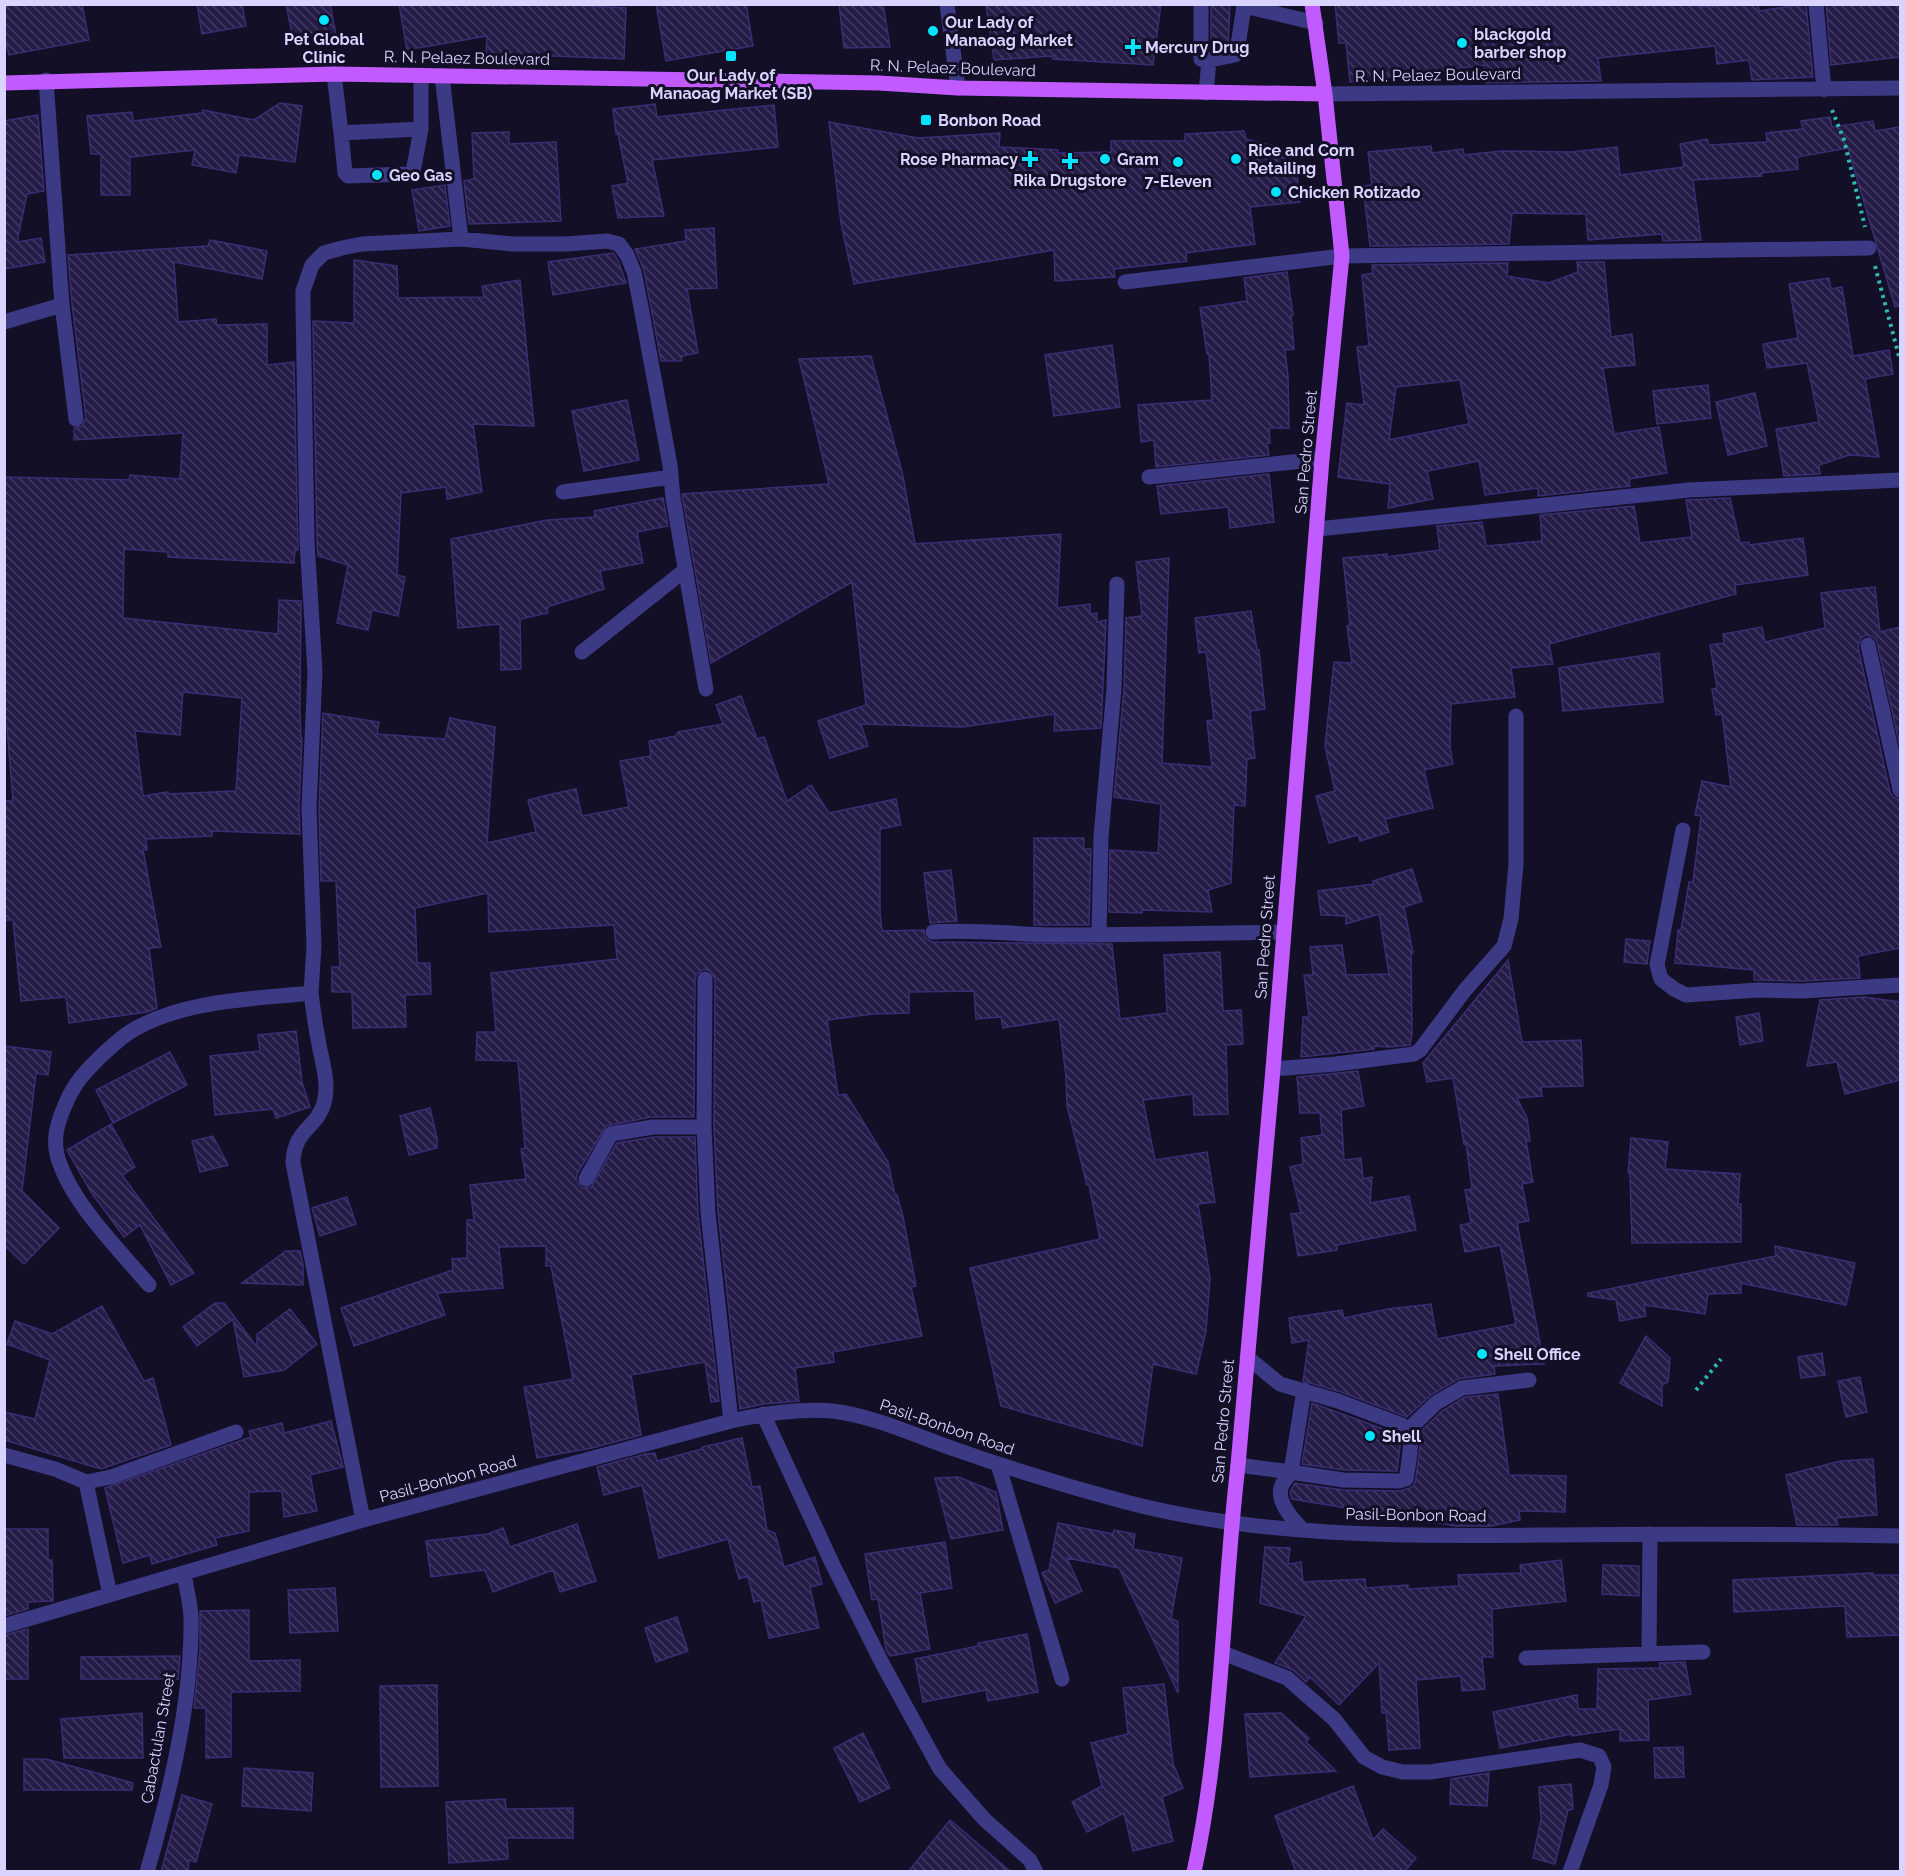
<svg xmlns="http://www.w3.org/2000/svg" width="1905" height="1876" font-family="Raleway,sans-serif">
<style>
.building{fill:url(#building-back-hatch);stroke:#3b2d73;stroke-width:1.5;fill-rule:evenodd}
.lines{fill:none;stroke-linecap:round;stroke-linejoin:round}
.path{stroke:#2fb8b0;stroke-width:4;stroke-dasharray:3 4.5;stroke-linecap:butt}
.minor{stroke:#3d3a85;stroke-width:15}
.major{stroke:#c25bff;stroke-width:15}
.poi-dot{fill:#00e5ff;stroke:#130f26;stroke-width:2}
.labels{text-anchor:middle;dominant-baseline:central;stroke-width:6;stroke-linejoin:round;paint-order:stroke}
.poi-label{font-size:16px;font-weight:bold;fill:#d9d4ff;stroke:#130f26;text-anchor:start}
.street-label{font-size:16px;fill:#d9d4ff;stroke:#130f26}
</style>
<defs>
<pattern id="building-back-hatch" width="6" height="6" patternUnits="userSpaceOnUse" patternTransform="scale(1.5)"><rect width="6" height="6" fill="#241b47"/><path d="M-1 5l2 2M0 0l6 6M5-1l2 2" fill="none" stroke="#433b63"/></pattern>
</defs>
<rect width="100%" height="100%" fill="#130f26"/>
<!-- building -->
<path class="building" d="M4,4H82L89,40L9,55L4,35Z
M197,4H242L246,26L202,34Z
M286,4H330L336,35L294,44Z
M399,4H551L626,8L624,59L486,53L487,36L407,50Z
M656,4H746L753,46L666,61Z
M839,4H883L890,47L844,48Z
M986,4H1161L1153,65L1053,59L1052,56L994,60Z
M1211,4H1230L1228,46L1211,48Z
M1335,4H1699V7L1758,4L1759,11L1806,4L1813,77L1752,80L1749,60L1717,64L1715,46L1598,58L1601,81L1486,83L1484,65L1350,82L1346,43H1339Z
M1826,4H1900V57L1831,65Z
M280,103L302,106L295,162L239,155L236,173L192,165L195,150L130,157V195H101V154H91L87,116L132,112L133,121L202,113L203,110L254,120Z
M655,104L657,117L774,105L778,147L652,160L664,216L618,218L612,186L628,183L618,134H616L613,109Z
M38,115L44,191L27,194L17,242L41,238L45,262L4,269V121Z
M1830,117L1832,127L1873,121L1875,131L1900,127V306L1895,307L1848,148L1797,157L1798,169L1761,173L1762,176L1693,180L1701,240L1663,241L1662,234L1588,240L1586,214L1512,213L1509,244L1370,246L1363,186L1372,185L1368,152L1431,146L1432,153L1463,149L1464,155L1502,151L1571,152L1617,147L1620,175L1684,167L1680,144L1707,139L1709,145L1767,142L1766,133L1803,129L1801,121Z
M829,122L918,138L1000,133L999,147L1058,150V153L1111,152V141H1185V134L1244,131L1246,139L1289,150L1296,164L1300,202L1250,207L1255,244L1186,253L1187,261L1114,269L1115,277L1055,281L1054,250L854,284L841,223Z
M509,132V144L556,142L561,221L469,224L464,181L474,179L472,133Z
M445,185L450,226L419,231L412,190Z
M714,228L717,288L687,289L698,353L682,356L681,361H661L644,270L635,249L686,241L685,230Z
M210,240L267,251L262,279L174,262L178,322L216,319L217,325L267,324V365L294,362L298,550L295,549L294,563L168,557V552L124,549L123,618L278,634L279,600L301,601L300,710L301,738H302L299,808L300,834L212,831V836L146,839L147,850H143L161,947L149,948L157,1008L147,1012L69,1023L66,997L21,1001L13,920H4V801H13L7,726H4V477L129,480L130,475L180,479L183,433L74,440V428L82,426L86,418L72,304L68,255L208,246ZM183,692L242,698L236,791L168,794V792L143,796L135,731L180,735Z
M613,253L618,260L626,283L553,295L548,262Z
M354,260L397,266L398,298L484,297L482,286L520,280L534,426L473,424L482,492L447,499L446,487L401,493L397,575L405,577L398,616L372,610L368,630L337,623L348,565L318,556L317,541L313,321L354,323Z
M1577,262H1604L1611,337L1632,334L1635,365L1603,368L1614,434L1659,427L1667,473L1629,479L1630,486L1538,496V488L1485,495L1479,461L1427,471L1433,499L1388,508L1390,484L1338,477L1347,403L1364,405L1357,347L1369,346L1362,275L1373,273L1372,265L1508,263L1507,276L1549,283L1578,272ZM1460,380L1469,424L1389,440L1396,387Z
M1287,272L1293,315L1291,316L1294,349L1285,350L1288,377L1289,428H1269L1270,443H1267L1269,455L1156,467L1154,440L1141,442L1138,405L1212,400L1209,354H1207L1200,308L1247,301L1244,278Z
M1829,278L1831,289L1842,287L1853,356L1889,350L1893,374L1865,379L1879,457L1849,455L1819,465L1820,474L1784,476L1776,429L1819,422L1807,363L1767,368L1763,344L1798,338L1789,284Z
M1112,345L1120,407L1054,416L1045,355Z
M871,356L903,476L915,544L1061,534L1057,608L1090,604V614L1097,613V622L1106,620L1101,728L1054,731L1055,714L962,727L861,724L868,746L830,758L818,721L866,705L852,582L711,663L682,494L829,484L799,359Z
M1708,385L1711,418L1657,424L1653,391Z
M1755,393L1767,446L1728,455L1716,402Z
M627,400L639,460L584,471L572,411Z
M1269,474L1274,522L1230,528L1228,507L1161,514L1157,486Z
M663,498L668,526L637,532L643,563L600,571L604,589L547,607L548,613L520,619L521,669L501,670L500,624L458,628L451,539L547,520L595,517L594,511Z
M1730,498L1740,543L1749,542V545L1803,538L1808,575L1735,585L1736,594L1549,644L1553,664L1511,668L1515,697L1451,704L1450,748L1453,764L1424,770L1433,808L1385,819L1389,832L1360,841L1358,835L1329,843L1316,796L1335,791L1325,746L1334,662L1352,663L1347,626L1350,625L1343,558L1387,554V557L1440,550L1437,526L1482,522L1486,546L1542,541L1540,515L1634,506L1640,543L1692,537L1686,500Z
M1169,558L1162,763L1212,767L1207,721L1214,720L1206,652L1199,653L1195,618L1251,611L1257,650H1259L1265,709L1250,711L1255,758L1247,759L1245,806L1234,805L1231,883L1208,890L1212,912L1142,910V913L1109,912L1110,850L1158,853L1161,804L1114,797L1124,689L1126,618L1142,616L1136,562Z
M1875,587L1880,632L1900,627V747L1877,642L1875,638L1866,635L1861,638L1858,647L1890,792L1893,797L1900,800V948L1858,956L1860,978L1802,981L1754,980V970L1675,963L1678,930H1681L1689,882H1693L1701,816L1695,815L1702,781L1731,787L1722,714L1716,715L1712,689L1717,688L1710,645L1724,643L1723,634L1762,627L1765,642L1825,628L1821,593Z
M1659,653L1663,702L1563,711L1559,668Z
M741,696L757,739L764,737L787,801L811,785L829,813L896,799L901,825L880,829V911L882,931L924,930L925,938L933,942L1112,944L1120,1019L1167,1013L1164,955L1220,952L1223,1011L1241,1010L1243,1044L1226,1045L1228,1114L1194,1115L1193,1094L1143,1100L1155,1160L1207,1152L1215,1202L1198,1204L1210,1278L1206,1331L1196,1374L1153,1364L1142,1446L1001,1406L970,1268L1100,1239L1089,1185H1087L1067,1106L1066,1077L1059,1019L1003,1028L1001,1017L976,1019L974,991L909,992V1013L873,1014L827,1020L838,1095L846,1094L888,1162L895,1195H897L903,1217L916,1286L911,1287L922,1336L833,1352L834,1362L795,1368L799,1401L763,1404L740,1409L718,1212L714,1127L715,979L710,971L704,969L697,974L695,979L694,1117H651L606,1126L577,1174L576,1180L582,1188L591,1187L617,1143L654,1137H695L698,1214L719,1401L711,1402L705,1362L631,1375L641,1435L592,1448L537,1458L524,1387L573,1379L551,1266H546V1246L499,1247L503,1288L437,1293L445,1315L354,1346L341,1308L453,1270L452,1259L467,1258V1220H474L470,1185L526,1179L521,1149L525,1148L518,1061L476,1060L477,1032H496L491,973L617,959L614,925L489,932L488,893L415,908L417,963H430L431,994L405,995L406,1027L353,1028L352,992H332V967H340L336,881H321L319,808L323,713L379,722L377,734L445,739L450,718L495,727L487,843L536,832L528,800L552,794L576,789L582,816L629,807L620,761L651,756L649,741L676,736L678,732L723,724L716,705Z
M1034,838H1084V849H1091L1089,925H1034Z
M1412,869L1422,901L1404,907L1413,953H1411L1412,1033L1410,1045L1389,1047L1374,1046V1049L1301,1057L1303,1017H1309L1304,975H1313L1310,947L1342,945L1346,975L1389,974L1379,914L1346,924V916L1321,915L1318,891L1374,884L1373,881Z
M951,870L957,921L930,923L924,873Z
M1626,939L1650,941L1647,964L1624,962Z
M1508,960L1522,1042L1581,1040L1583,1086L1541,1087L1542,1096L1517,1098L1527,1118L1530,1141H1526L1533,1182L1522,1184L1529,1221L1517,1223L1544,1364L1494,1366L1495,1374L1458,1379L1431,1395L1407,1417L1341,1392L1303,1381L1309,1340L1292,1343L1289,1318L1342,1310L1344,1318L1388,1309L1431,1304L1437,1339L1516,1324L1500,1245L1465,1252L1460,1225L1471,1223L1465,1190L1472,1189L1466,1143L1464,1144L1453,1078L1427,1082L1423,1063Z
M1864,997L1900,1002V1080L1845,1094L1837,1062L1807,1066L1820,1000Z
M1759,1013L1763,1041L1740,1045L1736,1017Z
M296,1031L302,1082L310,1107L276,1118L273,1109L215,1115L210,1056L260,1051L258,1035Z
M4,1046L51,1052L48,1075L36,1073L22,1191L59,1228L24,1264L4,1245V1094L7,1070L4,1069Z
M170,1052L187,1085L113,1123L96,1090Z
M1358,1071L1364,1106L1341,1110L1344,1160L1361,1158L1363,1179L1372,1177L1370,1203L1409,1196L1416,1230L1337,1245V1250L1298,1256L1291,1214L1301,1213L1290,1167L1303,1164L1301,1138L1322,1135L1320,1113H1300L1297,1077Z
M430,1108L437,1138V1148L409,1155L400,1116Z
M111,1124L135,1167L122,1175L194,1273L171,1285L140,1225L124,1237L91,1192L67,1150Z
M213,1136L228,1165L200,1172L192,1141Z
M1631,1138L1668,1142L1665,1169L1740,1174L1738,1204H1741V1242L1632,1243L1630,1174L1628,1173Z
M347,1197L356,1224L320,1236L312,1208Z
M1775,1246L1855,1263L1846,1305L1741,1283V1293L1708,1294L1705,1314L1644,1305L1646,1316L1620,1321L1616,1300L1588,1296V1293L1776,1256Z
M286,1251H300L303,1265V1285L242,1283Z
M215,1303H224L257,1347V1334L290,1309L317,1344L284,1370L244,1377L233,1319L197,1346L183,1327Z
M102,1306L144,1381L153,1378L171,1445L101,1469L4,1440V1412L35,1419L50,1360L7,1344L15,1321L52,1334Z
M1646,1336L1670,1358L1668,1382L1662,1385V1406L1620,1383Z
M1822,1353L1825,1375L1801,1378L1798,1357Z
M1860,1377L1867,1412L1846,1417L1838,1381Z
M1498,1394L1509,1475L1566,1476L1565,1512L1519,1511L1520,1520L1491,1526H1456L1292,1499L1290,1492L1295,1483L1343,1490L1400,1491L1410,1488L1414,1485L1416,1477L1420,1447V1432L1442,1411L1465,1397Z
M1312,1403L1397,1434L1401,1438L1397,1471L1344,1470L1302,1464Z
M331,1421L343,1467L310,1475L317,1511L284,1517L282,1491L249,1492V1531L215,1538L217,1545L152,1564L150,1555L123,1563L105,1488L251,1437L249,1431L282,1423L284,1433Z
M742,1438L752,1487L760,1486L767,1530L775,1533L784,1567L815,1557L822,1584L810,1587L819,1628L769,1638L761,1600L754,1602L748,1576L739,1579L728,1539L659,1558L642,1485L604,1495L597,1467L645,1454L655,1453L657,1461L702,1449V1447Z
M1873,1459L1877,1515L1836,1518L1838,1525H1797L1786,1475L1840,1461Z
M958,1477L996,1492L1003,1530L951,1539L935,1478Z
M1058,1523L1113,1534L1114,1530L1135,1534L1133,1549L1182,1558L1171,1618L1178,1622V1693L1119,1568L1067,1558L1082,1591L1055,1603L1042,1573L1049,1570Z
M577,1524L596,1581L560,1592L553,1570L493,1592L485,1570L431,1577L426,1541L488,1534L503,1528L510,1547Z
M4,1529H48V1560H52L53,1601L28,1602V1609L4,1616Z
M945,1542L952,1588L920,1593L930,1649L890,1656L886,1649L878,1599L872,1600L865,1554Z
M1265,1547L1290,1548L1288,1564L1301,1562L1303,1582L1365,1579L1366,1588L1408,1585V1589L1459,1586L1458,1575L1521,1573L1520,1565L1561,1560L1566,1601L1492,1609L1493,1657H1482L1485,1689L1462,1691L1461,1676L1416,1680L1420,1748L1389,1750L1386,1712L1382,1713L1379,1663L1339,1705L1310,1677L1306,1682L1293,1670L1275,1663L1306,1616L1260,1603Z
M1603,1565L1639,1566V1596L1602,1594Z
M1873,1573V1575H1900V1635L1847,1637L1845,1606L1734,1612L1733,1580Z
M335,1588L338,1631L290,1633L288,1590Z
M249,1610V1661L300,1660V1691L231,1692V1757L206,1758V1708H194L200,1651V1611Z
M677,1617L688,1651L656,1662L645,1628Z
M28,1629V1679H4V1635Z
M1027,1634L1038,1692L988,1701L986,1690L923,1702L915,1659L978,1646V1643Z
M180,1656L178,1679H81V1657Z
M1685,1662L1691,1694L1648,1700L1649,1740L1620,1741V1729L1572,1736V1734L1500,1748L1493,1712L1577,1695L1578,1709H1597L1598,1669L1660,1668L1659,1663Z
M1164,1684L1173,1763L1183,1788L1162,1797L1173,1841L1133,1851L1124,1813L1087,1832L1072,1802L1102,1786L1091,1743L1128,1734L1123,1688Z
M437,1685L438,1786L381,1787L380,1686Z
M142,1713L143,1758H64L61,1719Z
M1281,1713L1309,1738L1306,1742L1336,1771L1250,1777L1245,1714Z
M863,1733L890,1788L860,1802L834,1748Z
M1683,1747L1684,1777L1655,1778L1654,1748Z
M24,1759H46L133,1783L132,1790H24Z
M244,1768L313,1773L311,1811L242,1806Z
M1489,1773L1487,1806L1450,1804L1451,1779Z
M1571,1784L1573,1809L1568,1810L1555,1864L1533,1858L1541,1819L1539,1787Z
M1353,1786L1373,1840L1383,1829L1416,1858L1404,1872H1296L1275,1816Z
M182,1795L212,1804L196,1862L189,1860L188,1872H161Z
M505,1799L506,1809L573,1808V1838H507L508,1859L449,1863L446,1802Z
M950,1820L1011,1872H908Z"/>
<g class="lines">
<!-- path -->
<path class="path" d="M1832,110L1844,140L1865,227
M1875,266L1900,360
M1696,1390L1721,1359"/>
<!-- minor -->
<path class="minor" d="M947,4L958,88
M1201,4V59L1205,61L1235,55L1237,52L1244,6
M1244,4V6L1316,23
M1816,4L1824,90
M334,74L341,133L421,129V75
M442,76L461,239
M46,80L62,305L76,419
M1206,93L1209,60
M1325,94L1900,88
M341,133L345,173L348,176L409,174L413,172L421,129
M1125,282L1342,256L1869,248
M4,322L62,305
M1149,477L1322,459
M563,492L671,477
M1318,529L1689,490L1900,480
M1868,645L1900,790
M582,652L685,570
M1683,830L1657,965L1661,979L1674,989L1686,995L1758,990L1802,991L1900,985
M933,932C976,929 1019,935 1062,935C1135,935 1209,933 1282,932
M1099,934L1101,837L1114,688L1117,584
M705,979L704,1127L708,1213L731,1421
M311,993C313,1008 315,1024 318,1039C321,1059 330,1083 324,1103C317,1129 294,1128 293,1163L363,1520
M1273,1069L1336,1064L1414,1054L1420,1050L1465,990L1504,946L1511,919L1516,864V716
M586,1179L611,1134L653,1127H704
M149,1285C120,1251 75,1206 60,1164C51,1142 57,1123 66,1103C75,1082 85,1072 101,1056C111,1047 121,1037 133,1030C184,1000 253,999 311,993L314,946L309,808L315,672L307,541L303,305V291L312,265L324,253L342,248L362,244L461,239L513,244H566L607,241L619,244L627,255L634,272L641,307L670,465L673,498L706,689
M1247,1357L1280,1384L1338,1401L1402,1425C1406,1428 1410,1432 1411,1437C1411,1447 1408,1469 1406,1479L1400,1481L1343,1480L1291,1472C1289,1476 1284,1480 1282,1485C1275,1500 1292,1519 1302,1529
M763,1414L832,1563L883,1665L940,1769L985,1820L1030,1860L1036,1872
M1408,1430L1436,1403L1462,1388L1529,1380
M4,1455L55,1469L86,1482L110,1595
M998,1464L1062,1679
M1238,1465L1291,1472L1304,1390
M86,1482L111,1477L236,1432
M4,1626L363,1520L731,1421C761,1414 802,1408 832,1411C875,1416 916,1436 957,1450C1011,1469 1066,1486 1122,1501C1259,1538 1407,1536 1549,1535C1666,1534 1783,1534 1900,1536
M1223,1653L1287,1678L1334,1719L1364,1757L1382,1767L1403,1772H1430L1580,1750L1599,1756L1604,1767L1601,1785L1570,1872
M1649,1654L1650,1534
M1526,1658L1703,1652
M147,1872C170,1792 192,1702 191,1619C191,1604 186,1588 184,1573"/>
<!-- major -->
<path class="major" d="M4,83L334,74L879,83L958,88L1325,94
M1194,1872C1223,1738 1222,1601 1238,1465L1273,1069L1322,459L1342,256L1325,94L1312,4"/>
</g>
<!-- markers -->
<g class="poi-dot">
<circle cx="324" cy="20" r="6"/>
<circle cx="933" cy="31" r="6"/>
<circle cx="1462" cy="43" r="6"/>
<path d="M1130 38h6v6h6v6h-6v6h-6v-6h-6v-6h6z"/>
<rect x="725" y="50" width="12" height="12" rx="3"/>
<rect x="920" y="114" width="12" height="12" rx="3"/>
<path d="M1027 150h6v6h6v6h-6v6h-6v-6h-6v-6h6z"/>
<circle cx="1105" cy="159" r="6"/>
<circle cx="1236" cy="159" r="6"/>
<path d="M1067 152h6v6h6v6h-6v6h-6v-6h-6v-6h6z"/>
<circle cx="1178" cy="162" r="6"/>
<circle cx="377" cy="175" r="6"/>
<circle cx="1276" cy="192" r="6"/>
<circle cx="1482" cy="1354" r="6"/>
<circle cx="1370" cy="1436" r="6"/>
</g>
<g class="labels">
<!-- poi labels -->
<g class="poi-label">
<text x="945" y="22">Our Lady of<tspan x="945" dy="18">Manaoag Market</tspan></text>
<text x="1474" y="34">blackgold<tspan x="1474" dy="18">barber shop</tspan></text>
<text x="324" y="39" text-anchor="middle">Pet Global<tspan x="324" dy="18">Clinic</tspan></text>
<text x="1145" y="47">Mercury Drug</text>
<text x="731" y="75" text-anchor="middle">Our Lady of<tspan x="731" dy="18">Manaoag Market (SB)</tspan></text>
<text x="938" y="120">Bonbon Road</text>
<text x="1248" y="150">Rice and Corn<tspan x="1248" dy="18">Retailing</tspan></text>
<text x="1018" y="159" text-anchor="end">Rose Pharmacy</text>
<text x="1117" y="159">Gram</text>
<text x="389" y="175">Geo Gas</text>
<text x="1070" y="180" text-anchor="middle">Rika Drugstore</text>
<text x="1178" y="181" text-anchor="middle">7-Eleven</text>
<text x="1288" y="192">Chicken Rotizado</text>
<text x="1494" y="1354">Shell Office</text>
<text x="1382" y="1436">Shell</text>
</g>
<!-- street labels -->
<g class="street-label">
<text transform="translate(467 58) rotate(1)">R. N. Pelaez Boulevard</text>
<text transform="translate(953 68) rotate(2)">R. N. Pelaez Boulevard</text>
<text transform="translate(1438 75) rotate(-1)">R. N. Pelaez Boulevard</text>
<text transform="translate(1306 452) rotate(-85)">San Pedro Street</text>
<text transform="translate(1265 937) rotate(-86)">San Pedro Street</text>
<text transform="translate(1223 1421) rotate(-85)">San Pedro Street</text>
<text transform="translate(947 1427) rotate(19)">Pasil-Bonbon Road</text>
<text transform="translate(448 1479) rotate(-15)">Pasil-Bonbon Road</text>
<text transform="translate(1416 1515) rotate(1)">Pasil-Bonbon Road</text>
<text transform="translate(158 1738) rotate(-80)">Cabactulan Street</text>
</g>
</g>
<!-- border -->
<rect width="1905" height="1876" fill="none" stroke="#d9d4ff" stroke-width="12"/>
</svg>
